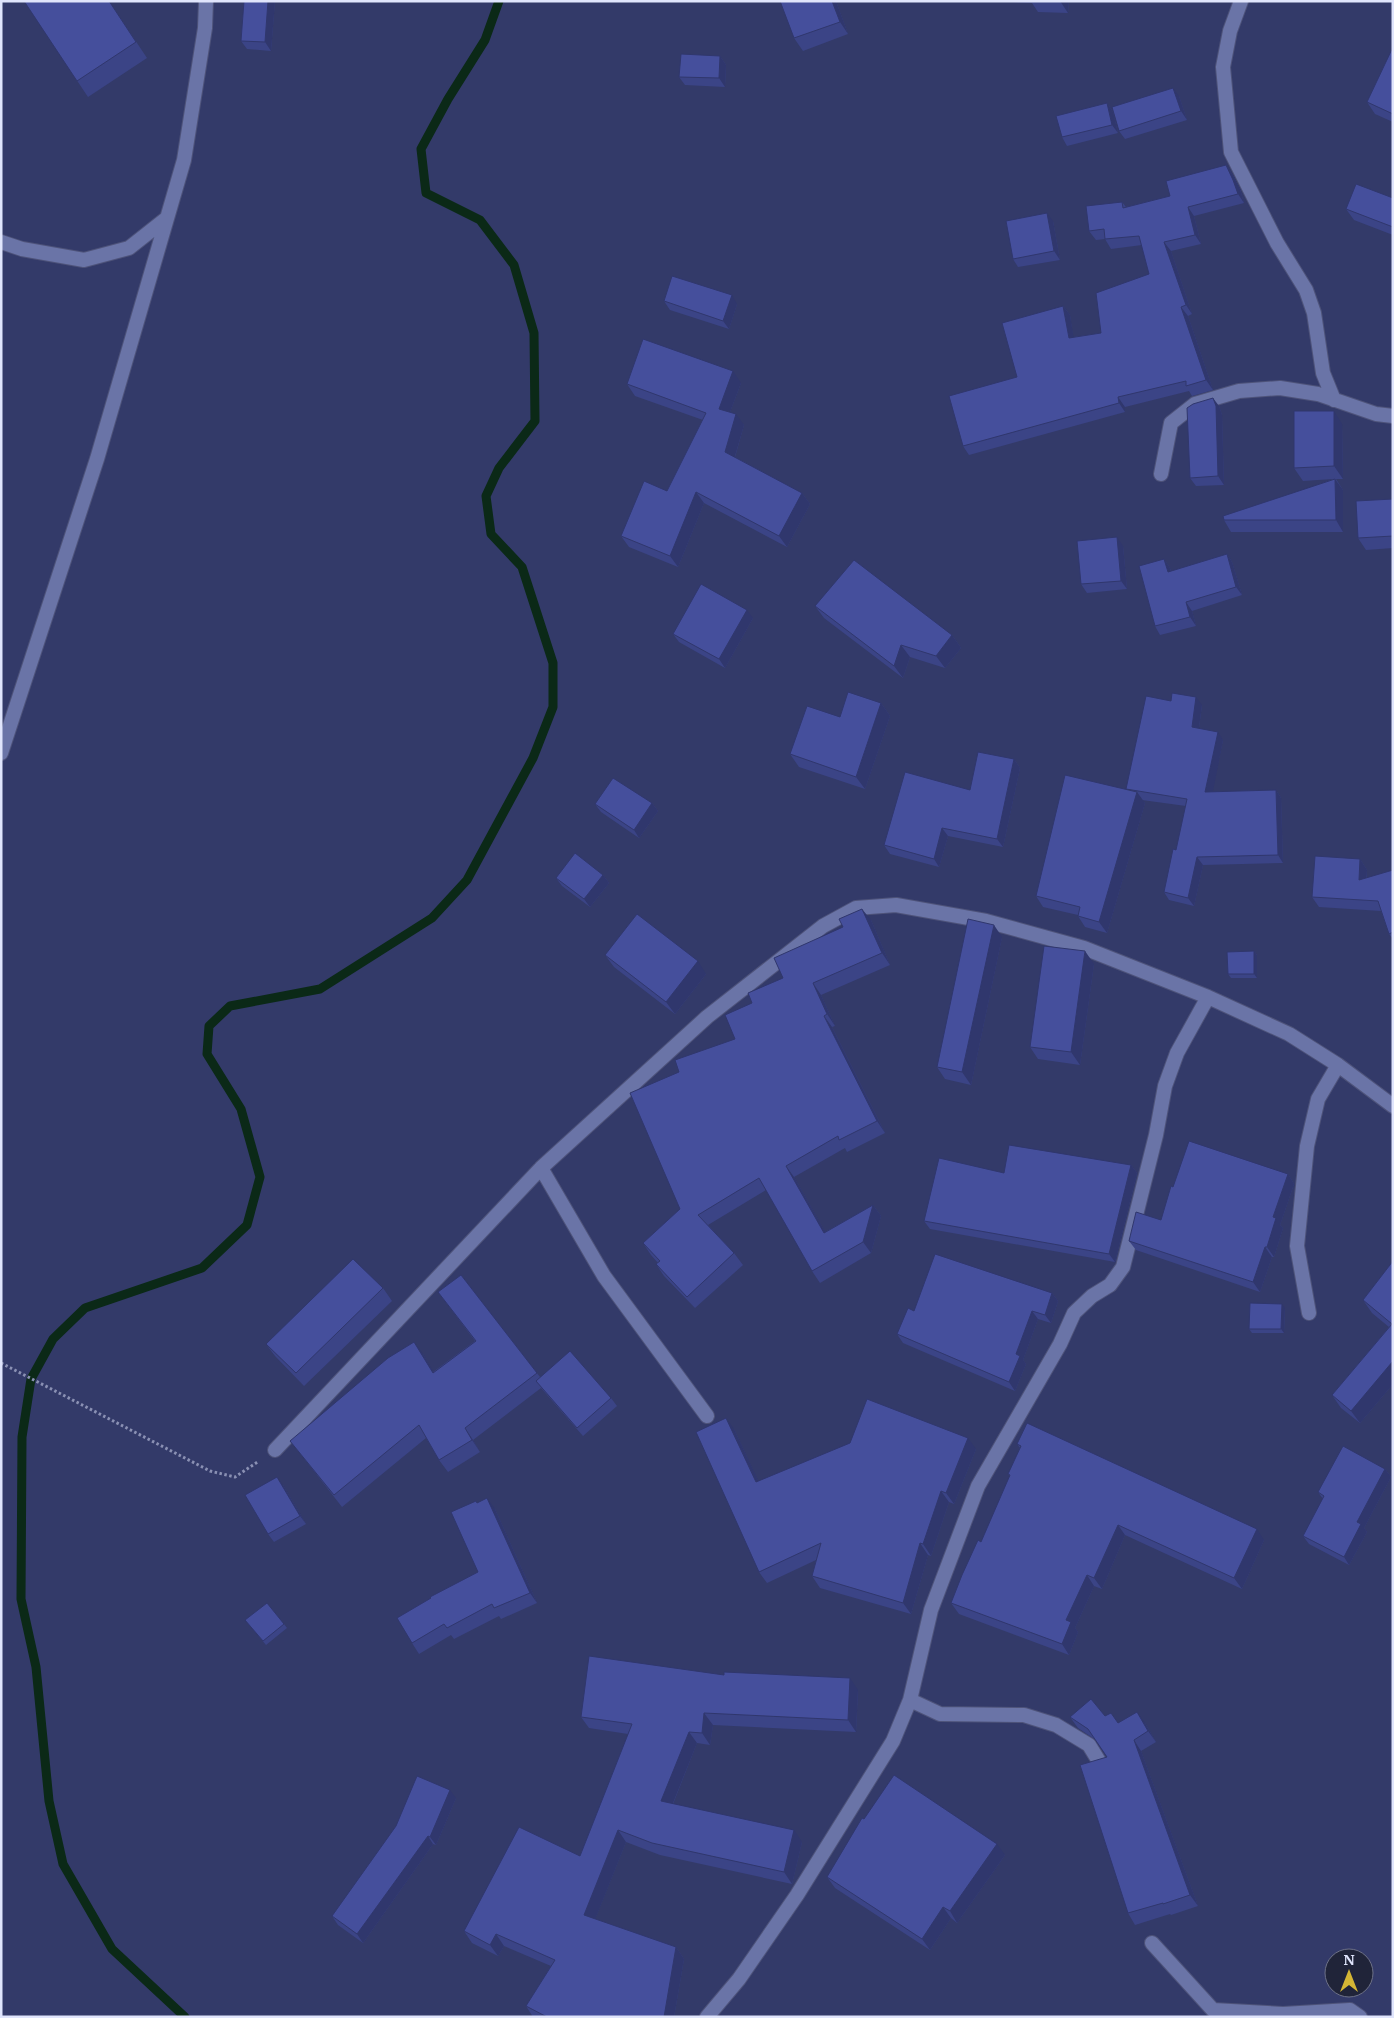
<svg xmlns="http://www.w3.org/2000/svg" width="1394" height="2018" font-family="Merriweather,serif">
<style>
.lines{fill:none;stroke-linecap:round;stroke-linejoin:round}
.stream{stroke:#0b2917;stroke-width:9}
.minor-casing{stroke:#4e537a;stroke-width:16}
.path{stroke:#8a90b3;stroke-width:3;stroke-dasharray:2.5 2.5;stroke-linecap:butt}
.minor{stroke:#6a74a7;stroke-width:14}
.wall{fill:#3b4486}
.shaded-wall{fill:#30376d}
.building{fill:#454f9c;stroke:#30376d}
</style>
<rect width="100%" height="100%" fill="#333a69"/>
<g class="lines">
<!-- stream -->
<path class="stream" d="M185,2017L112,1949L63,1864L49,1801L36,1667L21,1599L22,1437L31,1379L53,1339L85,1308L202,1268L247,1225L260,1177L241,1109L207,1054L209,1026L230,1006L320,989L432,918L467,880L533,758L553,707V663L522,567L491,534L486,496L499,468L535,421L534,333L514,265L480,220L426,193L421,149L448,99L485,40L499,1"/>
<!-- minor casing -->
<g class="minor-casing">
<path id="minor" d="M1241,1L1230,31L1223,67L1231,152L1277,243L1306,290L1314,313L1323,373L1334,400
M1,242L22,249L84,260L129,248L167,218
M1161,474L1171,423L1195,404L1239,391L1280,388L1318,394L1376,414L1393,416
M1,753L97,459L184,160L205,28L206,1
M541,1168L604,1276L707,1416
M1309,1313L1297,1246L1307,1146L1318,1099L1338,1065
M275,1450L541,1168L707,1017L823,926L856,908L896,905L986,921L1084,948L1208,997L1289,1034L1338,1065L1393,1106
M910,1700L940,1714L1024,1715L1056,1725L1089,1745L1100,1763
M1152,1943L1213,2010L1283,2014L1350,2010L1360,2017
M707,2017L739,1979L797,1895L893,1741L910,1700L931,1610L978,1486L1060,1344L1074,1313L1092,1296L1110,1285L1123,1267L1156,1135L1165,1086L1177,1053L1208,997"/>
</g>
<!-- path -->
<path class="path" d="M1,1363L210,1471L235,1477L259,1461"/>
<!-- minor -->
<use href="#minor" class="minor"/>
</g>
<!-- wall -->
<path class="wall" d="M24,1H109L147,58L88,97Z
M244,1H275L271,51L247,49L241,41Z
M836,1L848,34L803,51L794,38Z
M992,1H1069L1068,13L1038,12L1032,3Z
M1393,47V122L1375,114L1367,102Z
M720,56L726,65L725,87L685,85L679,77Z
M1179,96L1187,120L1125,139L1119,131Z
M1107,103L1113,112L1118,133L1067,146L1062,137Z
M1226,165L1232,174L1240,189L1244,203L1194,216L1201,244L1171,251L1192,314L1188,316L1213,390L1192,396L1189,391L1125,407V412L969,455L963,446L1017,377L1063,306L1070,315L1073,337L1101,333L1149,274L1142,245L1111,249L1105,239L1096,240L1089,231L1122,202L1126,207L1170,196Z
M1393,198V235L1354,220L1346,209Z
M1053,221L1060,260L1018,267L1013,259Z
M664,301L737,304L729,329L670,310Z
M741,383L730,412L744,425L735,457L802,493L810,504L787,547L704,503L678,567L629,547L621,536L667,491L703,420L635,396L627,384Z
M1219,406L1222,415L1224,485L1196,486L1190,478Z
M1342,424L1343,479H1336L1343,490V532H1231L1224,520L1333,479L1303,481L1294,468Z
M1393,499V548L1366,550L1358,538Z
M1123,546L1127,589L1087,593L1081,584Z
M1227,554L1232,562L1242,595L1192,611L1196,626L1160,635L1155,626L1164,559L1170,568L1171,571Z
M815,606L952,635L961,648L945,668L910,657L903,678L824,618Z
M753,618L725,668L679,642L673,634Z
M1171,701L1202,705L1199,728L1223,740L1212,792L1276,790L1281,798L1283,863L1203,865L1194,906L1169,900L1164,892L1176,850L1186,806L1142,800L1145,803L1107,933L1085,927L1078,916V915L1043,907L1036,896L1126,789Z
M881,703L890,716L865,789L799,767L790,754L840,717Z
M1014,759L1020,768L1003,847L948,836L939,867L890,854L884,845L970,790Z
M652,803L658,811L639,838L601,812L595,804Z
M1360,859L1367,870V878L1393,870V939L1389,934L1381,911L1319,907L1312,897Z
M603,875L609,883L590,907L562,886L556,878Z
M871,920L890,965L821,995L835,1026L832,1027L885,1133L847,1152L845,1148L794,1177L825,1232L873,1205L881,1216L871,1253L820,1283L812,1271L766,1190L708,1225L734,1253L743,1265L695,1308L664,1276L656,1264L658,1263L651,1255L643,1243L680,1209L679,1072L735,1039L752,1003L783,978Z
M1002,937L971,1085L945,1079L937,1067Z
M1254,951L1257,955V978H1231L1228,974Z
M605,955L706,974L675,1014L614,967Z
M1094,964L1080,1065L1038,1059L1030,1047Z
M1131,1165L1137,1173L1115,1262L930,1229L924,1221L1004,1173Z
M1288,1174L1294,1184L1280,1225L1283,1228L1274,1257H1272L1260,1292L1136,1250L1129,1241L1161,1220L1173,1187Z
M1393,1261V1384L1360,1423L1341,1408L1332,1395L1389,1327L1372,1313L1363,1300Z
M461,1275L540,1377L611,1398L617,1406L583,1436L541,1388L473,1440L480,1452L448,1472L439,1460L426,1438L342,1507L299,1452L290,1441L423,1354L433,1372L475,1341L438,1292Z
M383,1288L392,1301L304,1386L275,1356L266,1344Z
M1052,1293L1058,1301L1051,1323L1038,1319L1023,1360L1026,1364L1015,1391L903,1343L897,1334L914,1311Z
M1285,1308L1284,1333H1252L1249,1329Z
M734,1429L758,1481L976,1449L954,1504L949,1502L931,1556L928,1555L911,1614L820,1588L812,1576L816,1560L767,1583L759,1572Z
M1017,1444L1264,1540L1242,1589L1125,1535L1102,1589L1094,1586L1075,1628L1078,1632L1069,1655L959,1614L951,1603L981,1542L1010,1477L1008,1474L1020,1448Z
M1385,1469L1391,1477L1364,1528L1367,1532L1349,1565L1309,1544L1303,1536L1323,1499L1318,1492Z
M283,1485L306,1524L274,1542L268,1534Z
M477,1503L495,1509L537,1603L501,1619L499,1616L454,1639L451,1635L419,1654L412,1643L478,1572Z
M245,1620L284,1624L287,1628L266,1645Z
M724,1675L858,1690L856,1732L713,1725L710,1745L697,1743L673,1804L802,1842L792,1884L660,1855L626,1842L595,1919L676,1947L684,1959L674,2017H533L526,2006L551,1966L504,1946L498,1956L472,1943L464,1931L580,1856L628,1734L589,1728L581,1717Z
M1105,1716L1118,1723H1145L1156,1742L1141,1751L1198,1906L1171,1915L1170,1914L1135,1925L1128,1913L1107,1757L1096,1740L1078,1728L1070,1717Z
M456,1798L436,1845L433,1844L363,1943L338,1925L332,1916Z
M864,1819L1005,1855L957,1923L951,1918L930,1950L835,1888L827,1877Z"/>
<!-- shaded-wall -->
<path class="shaded-wall" d="M268,1H275L271,51L265,42Z
M832,1H836L848,34L840,22Z
M1060,1H1069L1068,13Z
M720,56L726,65L725,87L719,78Z
M1173,88L1179,96L1187,120L1181,111Z
M1107,103L1113,112L1118,133L1112,125Z
M1226,165L1232,174L1240,189L1244,203L1238,194Z
M1188,207L1194,216L1201,244L1195,235Z
M1047,213L1053,221L1060,260L1054,251Z
M1164,242L1171,251L1192,314L1186,305Z
M732,295L737,304L729,329L723,321Z
M1063,306L1070,315L1075,347L1069,338Z
M1181,307L1188,316L1213,390L1206,380Z
M733,371L741,383L727,420L719,409Z
M1118,397L1125,407V412L1119,403Z
M1213,398L1219,406L1222,415L1224,485L1218,476Z
M1334,411L1342,424L1343,479L1334,466Z
M736,414L744,425L733,463L725,452Z
M1335,479L1343,490V532L1336,520Z
M696,492L704,503L678,567L670,556Z
M802,493L810,504L787,547L779,536Z
M1117,537L1123,546L1127,589L1121,581Z
M1227,554L1232,562L1242,595L1236,587Z
M1164,559L1170,568L1173,580L1168,572Z
M1186,602L1192,611L1196,626L1190,617Z
M747,610L753,618L725,668L719,659Z
M952,635L961,648L945,668L936,656Z
M901,645L910,657L903,678L894,666Z
M1196,697L1202,705L1198,735L1192,727Z
M881,703L890,716L865,789L856,777Z
M1218,732L1223,740L1211,801L1205,792Z
M1014,759L1020,768L1003,847L997,839Z
M1276,790L1281,798L1283,863L1278,855Z
M1137,792L1145,803L1107,933L1099,922Z
M652,803L658,811L639,838L634,830Z
M942,828L948,836L939,867L934,859Z
M1197,857L1203,865L1194,906L1188,898Z
M1360,859L1367,870L1366,891L1359,880Z
M603,875L609,883L590,907L584,899Z
M862,909L871,920L890,965L882,953Z
M994,925L1002,937L971,1085L962,1072Z
M1085,951L1094,964L1080,1065L1071,1052Z
M1254,951L1257,955V978L1254,974Z
M698,961L706,974L675,1014L666,1002Z
M813,983L821,995L835,1026L827,1014Z
M824,1016L832,1027L885,1133L877,1121Z
M1131,1165L1137,1173L1115,1262L1109,1254Z
M786,1166L794,1177L832,1244L824,1233Z
M1288,1174L1294,1184L1280,1225L1283,1228L1274,1257L1267,1247L1273,1217Z
M873,1205L881,1216L871,1253L863,1242Z
M1265,1247L1272,1257L1260,1292L1253,1282Z
M1052,1293L1058,1301L1051,1323L1045,1315Z
M1282,1304L1285,1308L1284,1333L1281,1329Z
M1032,1311L1038,1319L1023,1360L1026,1364L1015,1391L1009,1382L1016,1354Z
M414,1342L423,1354L441,1385L433,1373Z
M1393,1361V1384L1360,1423L1351,1411Z
M726,1418L734,1429L764,1493L756,1482Z
M465,1428L473,1440L480,1452L472,1440Z
M968,1438L976,1449L954,1504L946,1493Z
M1385,1469L1391,1477L1364,1528L1367,1532L1349,1565L1344,1557L1357,1522Z
M277,1477L283,1485L306,1524L300,1516Z
M941,1491L949,1502L931,1556L923,1544Z
M487,1498L495,1509L537,1603L530,1593Z
M1118,1525L1125,1535L1102,1589L1094,1578Z
M1257,1529L1264,1540L1242,1589L1234,1578Z
M920,1543L928,1555L911,1614L903,1603Z
M1087,1575L1094,1586L1075,1628L1078,1632L1069,1655L1062,1644L1066,1620Z
M850,1678L858,1690L856,1732L848,1720Z
M1137,1712L1145,1723L1156,1742L1148,1731Z
M704,1713L713,1725L710,1745L702,1733Z
M689,1732L697,1743L669,1813L661,1801Z
M1134,1740L1141,1751L1198,1906L1190,1895Z
M450,1790L456,1798L436,1845L430,1837Z
M618,1830L626,1842L592,1927L584,1915Z
M794,1830L802,1842L792,1884L784,1872Z
M428,1836L433,1844L363,1943L357,1934Z
M997,1844L1005,1855L957,1923L950,1911Z
M943,1907L951,1918L930,1950L922,1939Z
M496,1934L504,1946L498,1956L490,1945Z
M676,1947L684,1959L674,2017H664Z"/>
<!-- building -->
<path class="building" d="M24,1H109L136,42L77,81Z
M244,1H268L265,42L241,41Z
M780,1H832L840,22L794,38Z
M1393,47V114L1367,102Z
M681,54L720,56L719,78L679,77Z
M1173,88L1181,111L1119,131L1112,107Z
M1107,103L1112,125L1062,137L1056,116Z
M1226,165L1233,180L1238,194L1188,207L1195,235L1164,242L1186,305L1181,307L1206,380L1186,386V381L1118,397L1119,403L963,446L949,396L1017,377L1002,323L1063,306L1069,338L1101,333L1096,293L1149,274L1139,236L1105,239L1104,229L1089,231L1086,206L1122,202L1123,208L1170,196L1166,181Z
M1356,184L1393,198V227L1346,209Z
M1047,213L1054,251L1013,259L1006,221Z
M672,276L732,295L723,321L664,301Z
M643,339L733,371L719,409L736,414L725,452L802,493L779,536L696,492L670,556L621,536L644,481L667,491L706,413L627,384Z
M1213,398L1216,406L1218,476L1190,478L1187,408L1193,404Z
M1294,411H1334V466L1294,468Z
M1335,479L1336,520H1224L1223,516Z
M1393,499V536L1358,538L1356,501Z
M1117,537L1121,581L1081,584L1077,541Z
M1227,554L1236,587L1186,602L1190,617L1155,626L1139,566L1164,559L1168,572Z
M854,560L952,635L936,656L901,645L894,666L815,606Z
M701,584L747,610L719,659L673,634Z
M848,692L881,703L856,777L790,754L807,706L840,717Z
M1172,693L1196,697L1192,727L1218,732L1205,792L1276,790L1278,855L1197,857L1188,898L1164,892L1173,849L1176,850L1187,799L1126,789L1146,696L1171,701Z
M978,752L1014,759L997,839L942,828L934,859L884,845L905,772L970,790Z
M1065,775L1137,792L1099,922L1078,916L1080,907L1036,896Z
M613,778L652,803L634,830L595,804Z
M575,853L603,875L584,899L556,878Z
M1315,856L1360,859L1359,880L1393,870V932L1389,934L1378,901L1312,897Z
M862,909L882,953L813,983L827,1014L824,1016L877,1121L839,1140L838,1136L786,1166L824,1233L873,1205L863,1242L812,1271L759,1178L698,1215L734,1253L687,1297L656,1264L660,1261L643,1243L680,1209L630,1093L679,1072L675,1060L735,1039L725,1015L752,1003L748,993L783,978L774,958L843,927L839,919Z
M637,914L698,961L666,1002L605,955Z
M968,919L994,925L962,1072L937,1067Z
M1044,946L1085,951L1071,1052L1030,1047Z
M1254,951V974H1228L1227,952Z
M1189,1141L1288,1174L1273,1217L1276,1218L1267,1247H1265L1253,1282L1129,1241L1136,1212L1161,1220L1171,1186L1173,1187Z
M1009,1145L1131,1165L1109,1254L924,1221L939,1158L1004,1173Z
M935,1254L1052,1293L1045,1315L1032,1311L1016,1354L1020,1356L1009,1382L897,1334L908,1308L914,1311Z
M353,1259L383,1288L296,1373L266,1344Z
M1393,1261V1361L1351,1411L1332,1395L1392,1324L1363,1300Z
M461,1275L537,1373L465,1428L472,1440L439,1460L419,1425L334,1495L290,1441L388,1358L414,1342L433,1373L476,1341L438,1292Z
M1250,1303L1282,1304L1281,1329H1249Z
M570,1351L611,1398L577,1428L536,1381Z
M867,1399L968,1438L946,1493L941,1491L923,1544L920,1543L903,1603L812,1576L821,1543L759,1572L696,1432L726,1418L756,1482L850,1443Z
M1027,1423L1257,1529L1234,1578L1118,1525L1094,1578L1087,1575L1066,1620L1071,1622L1062,1644L951,1603L962,1575L978,1540L981,1542L1010,1475L1008,1474L1021,1446L1017,1444Z
M1343,1446L1385,1469L1357,1522L1361,1524L1344,1557L1303,1536L1324,1496L1318,1492Z
M277,1477L300,1516L268,1534L245,1495Z
M487,1498L530,1593L494,1608L492,1604L447,1628L444,1624L412,1643L397,1618L431,1598L430,1597L478,1572L451,1512L476,1501L477,1503Z
M267,1603L284,1624L263,1641L245,1620Z
M589,1656L724,1675V1672L850,1678L848,1720L704,1713L702,1733L689,1732L661,1801L794,1830L784,1872L652,1843L618,1830L584,1915L676,1947L664,2017H547L526,2006L555,1960L496,1934L490,1945L464,1931L519,1827L580,1856L632,1724L581,1717Z
M1091,1699L1105,1716L1111,1713L1118,1723L1137,1712L1148,1731L1134,1740L1190,1895L1163,1904V1903L1128,1913L1080,1765L1107,1757L1088,1729L1070,1717Z
M894,1775L997,1844L950,1911L943,1907L922,1939L827,1877L862,1818L864,1819Z
M417,1776L450,1790L430,1837L428,1836L357,1934L332,1916L396,1826Z"/>
<!-- border -->
<rect width="1394" height="2018" fill="none" stroke="#e0e5fc" stroke-width="5"/>
<!-- north arrow -->
<g transform="translate(1349 1973)"><circle r="24" fill="#202439" stroke="#6d7187"/>
<path d="M0-4L9 19L0 12L-9 19Z" fill="#d4b635"/>
<text y="-8" font-size="14" font-weight="bold" text-anchor="middle" fill="#e0e5fc">N</text>
</g>
</svg>
